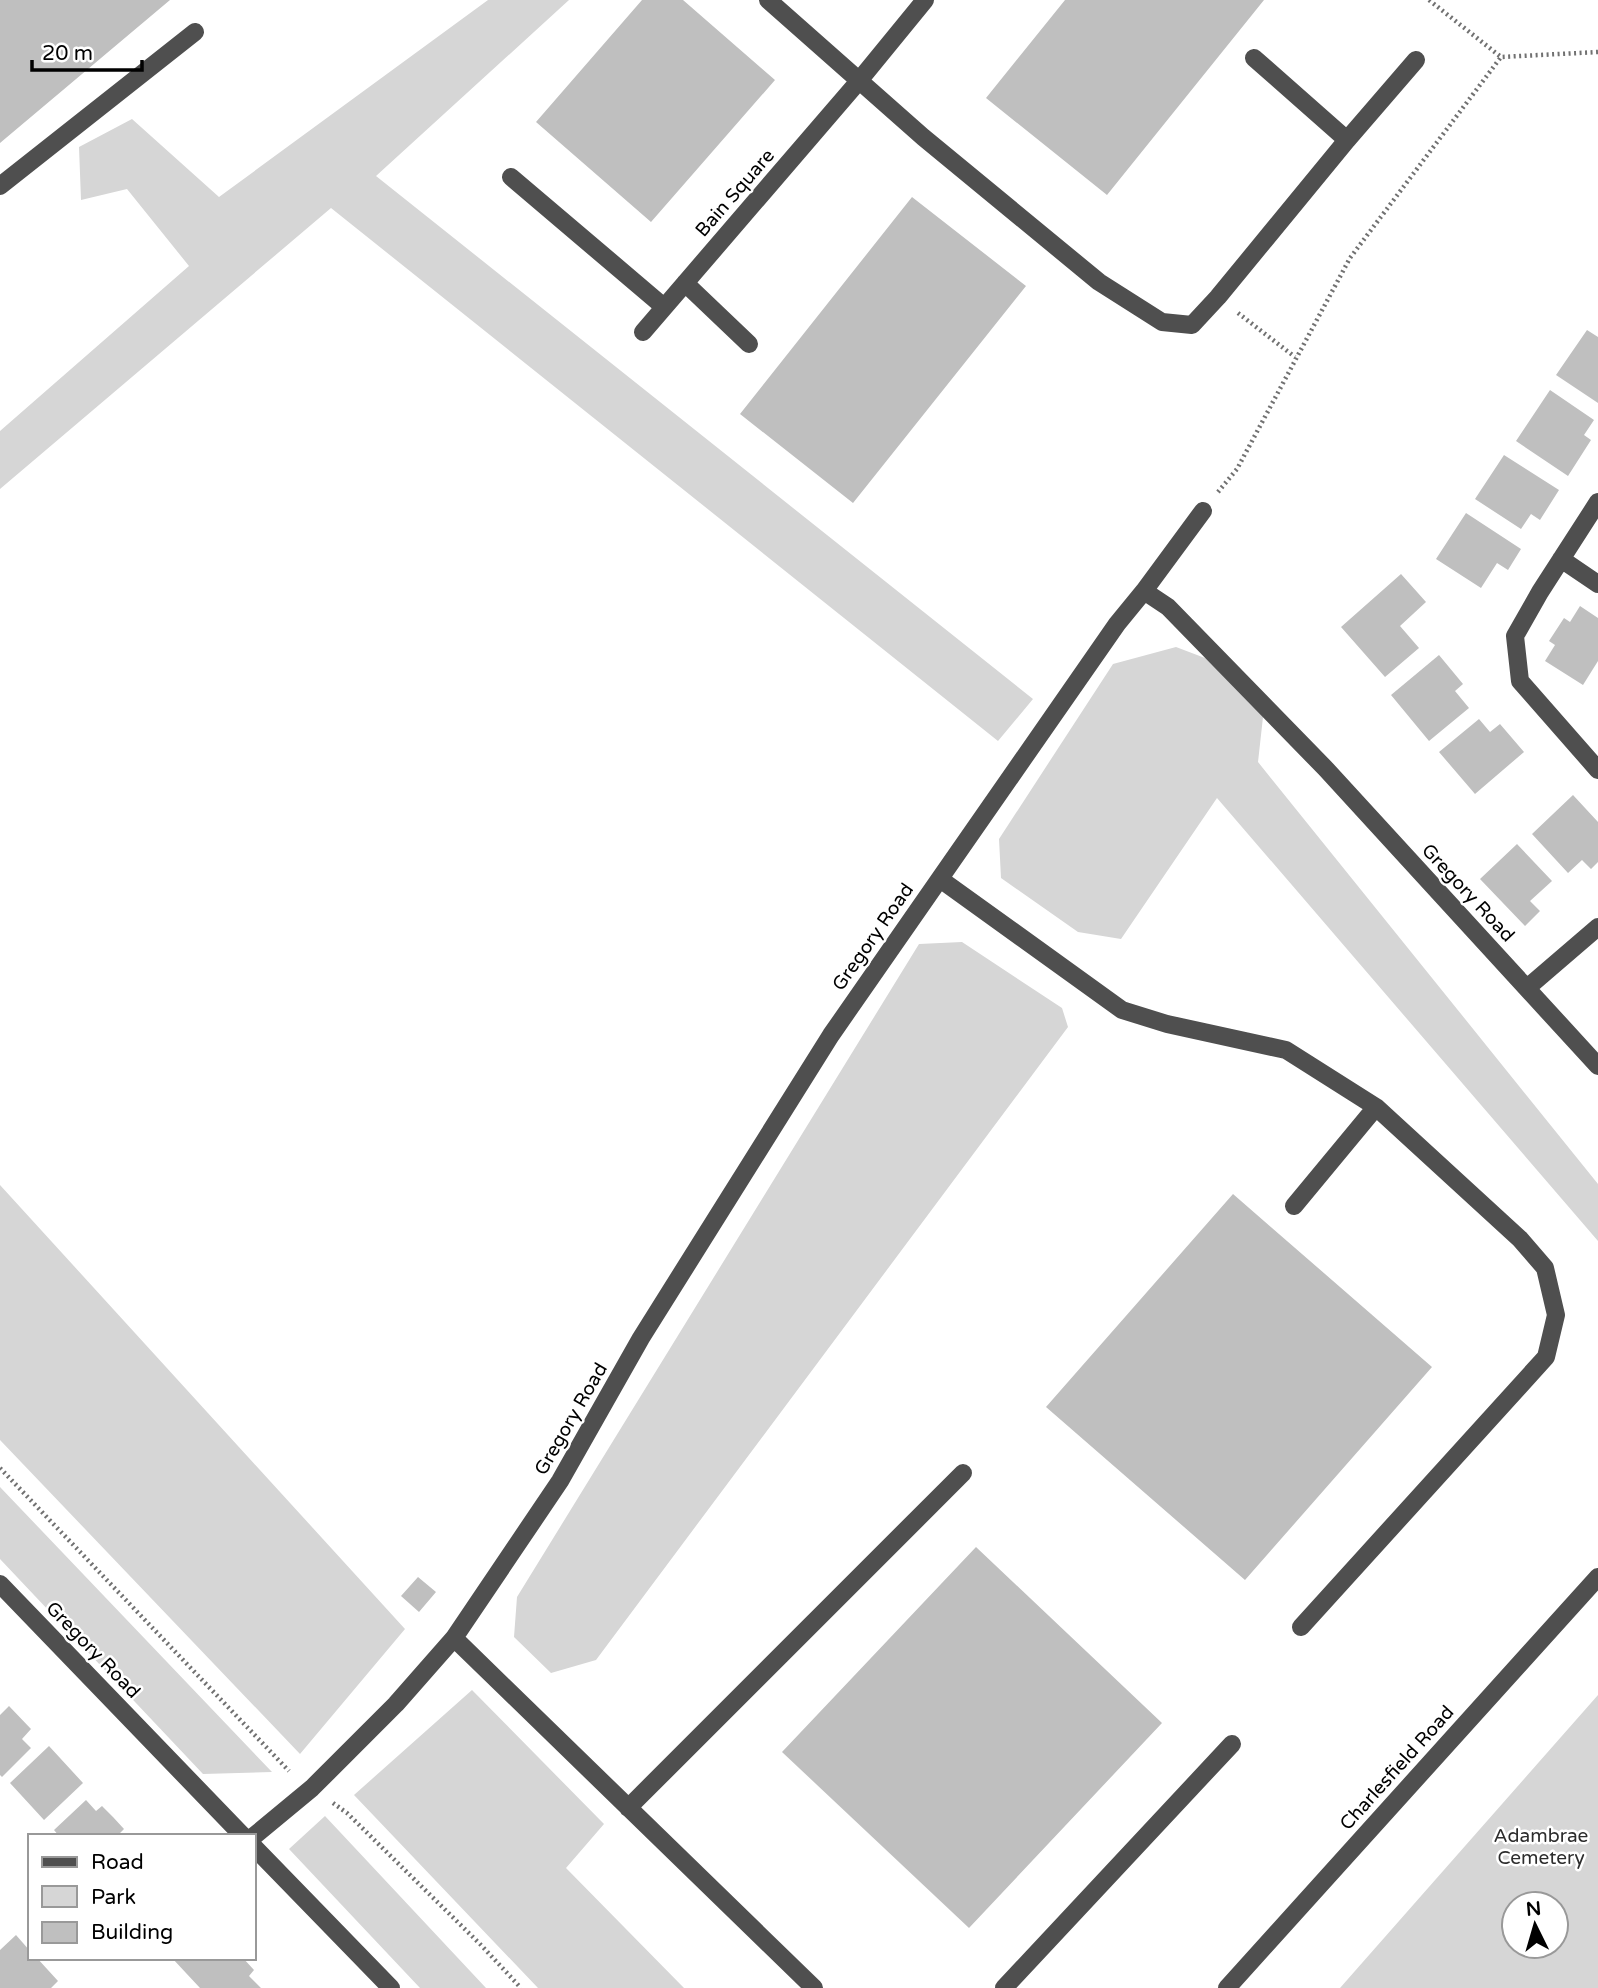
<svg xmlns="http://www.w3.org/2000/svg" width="1598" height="1988" font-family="'Varela Round',sans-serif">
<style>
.green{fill:#d6d6d6;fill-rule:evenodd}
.building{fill:#bfbfbf}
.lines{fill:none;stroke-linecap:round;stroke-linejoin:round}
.path{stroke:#717171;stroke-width:4.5;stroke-dasharray:2 3.5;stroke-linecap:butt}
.minor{stroke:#4f4f4f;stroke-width:18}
.labels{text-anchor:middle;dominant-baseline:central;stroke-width:5;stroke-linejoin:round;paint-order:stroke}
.street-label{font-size:19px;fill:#000;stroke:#fff}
.park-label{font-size:19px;fill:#2d2d2d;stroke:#fff}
</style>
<rect width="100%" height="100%" fill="#fff"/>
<!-- green -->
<path class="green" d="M488,0H569L376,176L1033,699L998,741L331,208L0,489V431L189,266L127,189L81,200L79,147L132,119L219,197Z
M1176,647L1226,666L1264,708L1258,762L1598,1184V1241L1217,798L1121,939L1078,932L1001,878L999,839L1113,664Z
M962,942L1062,1008L1068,1027L596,1660L551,1673L514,1637L517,1597L919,944Z
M0,1185L405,1629L300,1754L0,1440Z
M0,1487L272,1772L203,1774L0,1559Z
M472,1690L604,1824L566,1868L684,1988H538L354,1795Z
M1598,1695V1988H1340ZM1514,1904H1556V1946H1514Z
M325,1816L486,1988H420L289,1849Z"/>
<!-- building -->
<path class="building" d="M0,0H170L0,143Z
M642,0H683L775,80L651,222L536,122Z
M1065,0H1264L1107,195L986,98Z
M912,197L1026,286L853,503L740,414Z
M1587,330L1598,337V403L1556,375Z
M1550,390L1594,420L1584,435L1591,440L1568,476L1516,441Z
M1504,455L1559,490L1540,520L1531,514L1521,529L1475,499Z
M1466,513L1521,549L1508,570L1497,563L1481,588L1436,559Z
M1401,574L1426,602L1400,626L1419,648L1385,677L1341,627Z
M1580,606L1598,618V661L1583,685L1545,661L1555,645L1549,641L1564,618L1570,622Z
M1439,655L1463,684L1455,691L1469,708L1429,741L1391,695Z
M1479,719L1490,732L1500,724L1524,752L1475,794L1439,752Z
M1573,795L1598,822V862L1591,869L1582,860L1568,873L1532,834Z
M1517,844L1552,881L1530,901L1540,911L1525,926L1480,879Z
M1233,1194L1432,1367L1245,1580L1046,1407Z
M976,1547L1162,1723L969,1928L782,1752Z
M418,1577L436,1592L419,1612L401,1596Z
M9,1706L31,1729L22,1739L31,1748L2,1777L0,1775V1715Z
M49,1746L83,1783L44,1820L10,1783Z
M86,1800L96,1811L102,1806L113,1817L124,1829L119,1834L120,1836H59L54,1830Z
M16,1935L30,1951V1958H37L58,1981L51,1988H0V1950Z
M172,1958H243L254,1970L249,1976L261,1988H200Z"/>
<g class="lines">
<!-- path -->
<path class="path" d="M1429,0L1501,57L1598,52
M1238,313L1295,357
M1218,492L1237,469L1350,258L1501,57
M0,1468L289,1771
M333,1803L347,1813L481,1945L521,1988"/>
<!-- minor -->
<path class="minor" d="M768,0L923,137L1099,282L1162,322L1192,325L1218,297L1347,140L1416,60
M1254,58L1347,140
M511,177L664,307
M0,186L195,32
M685,283L749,344
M643,332L858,82L925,0
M1598,502L1540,592L1515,636L1520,681L1598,770
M1561,559L1598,584
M1144,591L1203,511
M940,879L1122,1010L1167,1024L1286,1050L1376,1107L1520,1239L1545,1268L1556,1315L1546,1357L1301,1627
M1527,988L1598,927
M1294,1206L1376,1107
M0,1584L243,1836
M454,1638L814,1988
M628,1808L963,1473
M254,1836L312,1788L396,1704L454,1638L560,1481L641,1338L831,1035L1117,624L1144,591L1168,607L1325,768L1598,1066
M254,1847L391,1988
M1004,1988L1232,1744
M1227,1988L1598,1577"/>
</g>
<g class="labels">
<!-- street labels -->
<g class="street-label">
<text transform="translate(735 193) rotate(-49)">Bain Square</text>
<text transform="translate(1468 893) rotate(47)">Gregory Road</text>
<text transform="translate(873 937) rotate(-55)">Gregory Road</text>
<text transform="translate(571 1419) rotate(-60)">Gregory Road</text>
<text transform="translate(93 1650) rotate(46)">Gregory Road</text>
<text transform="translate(1397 1768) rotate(-48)">Charlesfield Road</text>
</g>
<!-- park labels -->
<g class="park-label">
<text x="1541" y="1836">Adambrae<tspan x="1541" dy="22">Cemetery</tspan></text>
</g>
</g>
<!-- legend -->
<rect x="28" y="1834" width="228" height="126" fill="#ffffff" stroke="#999999" stroke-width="2"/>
<rect x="42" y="1857" width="35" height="10" fill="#4f4f4f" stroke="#999999" stroke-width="2"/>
<text x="91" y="1869" font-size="21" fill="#000000">Road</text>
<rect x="42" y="1886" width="35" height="21" fill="#d6d6d6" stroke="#999999" stroke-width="2"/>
<text x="91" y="1904" font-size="21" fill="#000000">Park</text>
<rect x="42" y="1922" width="35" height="21" fill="#bfbfbf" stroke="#999999" stroke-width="2"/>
<text x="91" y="1939" font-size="21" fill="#000000">Building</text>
<!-- north arrow -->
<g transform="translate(1535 1925) rotate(355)"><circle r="33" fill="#ffffff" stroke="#999999" stroke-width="2"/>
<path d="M0-5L12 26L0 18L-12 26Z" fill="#000000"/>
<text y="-10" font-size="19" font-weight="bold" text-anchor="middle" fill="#000000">N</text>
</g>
<!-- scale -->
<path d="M32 60v10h110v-10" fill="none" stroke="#000000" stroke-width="3.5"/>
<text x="42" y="60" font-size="21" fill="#000000" stroke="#ffffff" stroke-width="5" paint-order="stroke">20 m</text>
</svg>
